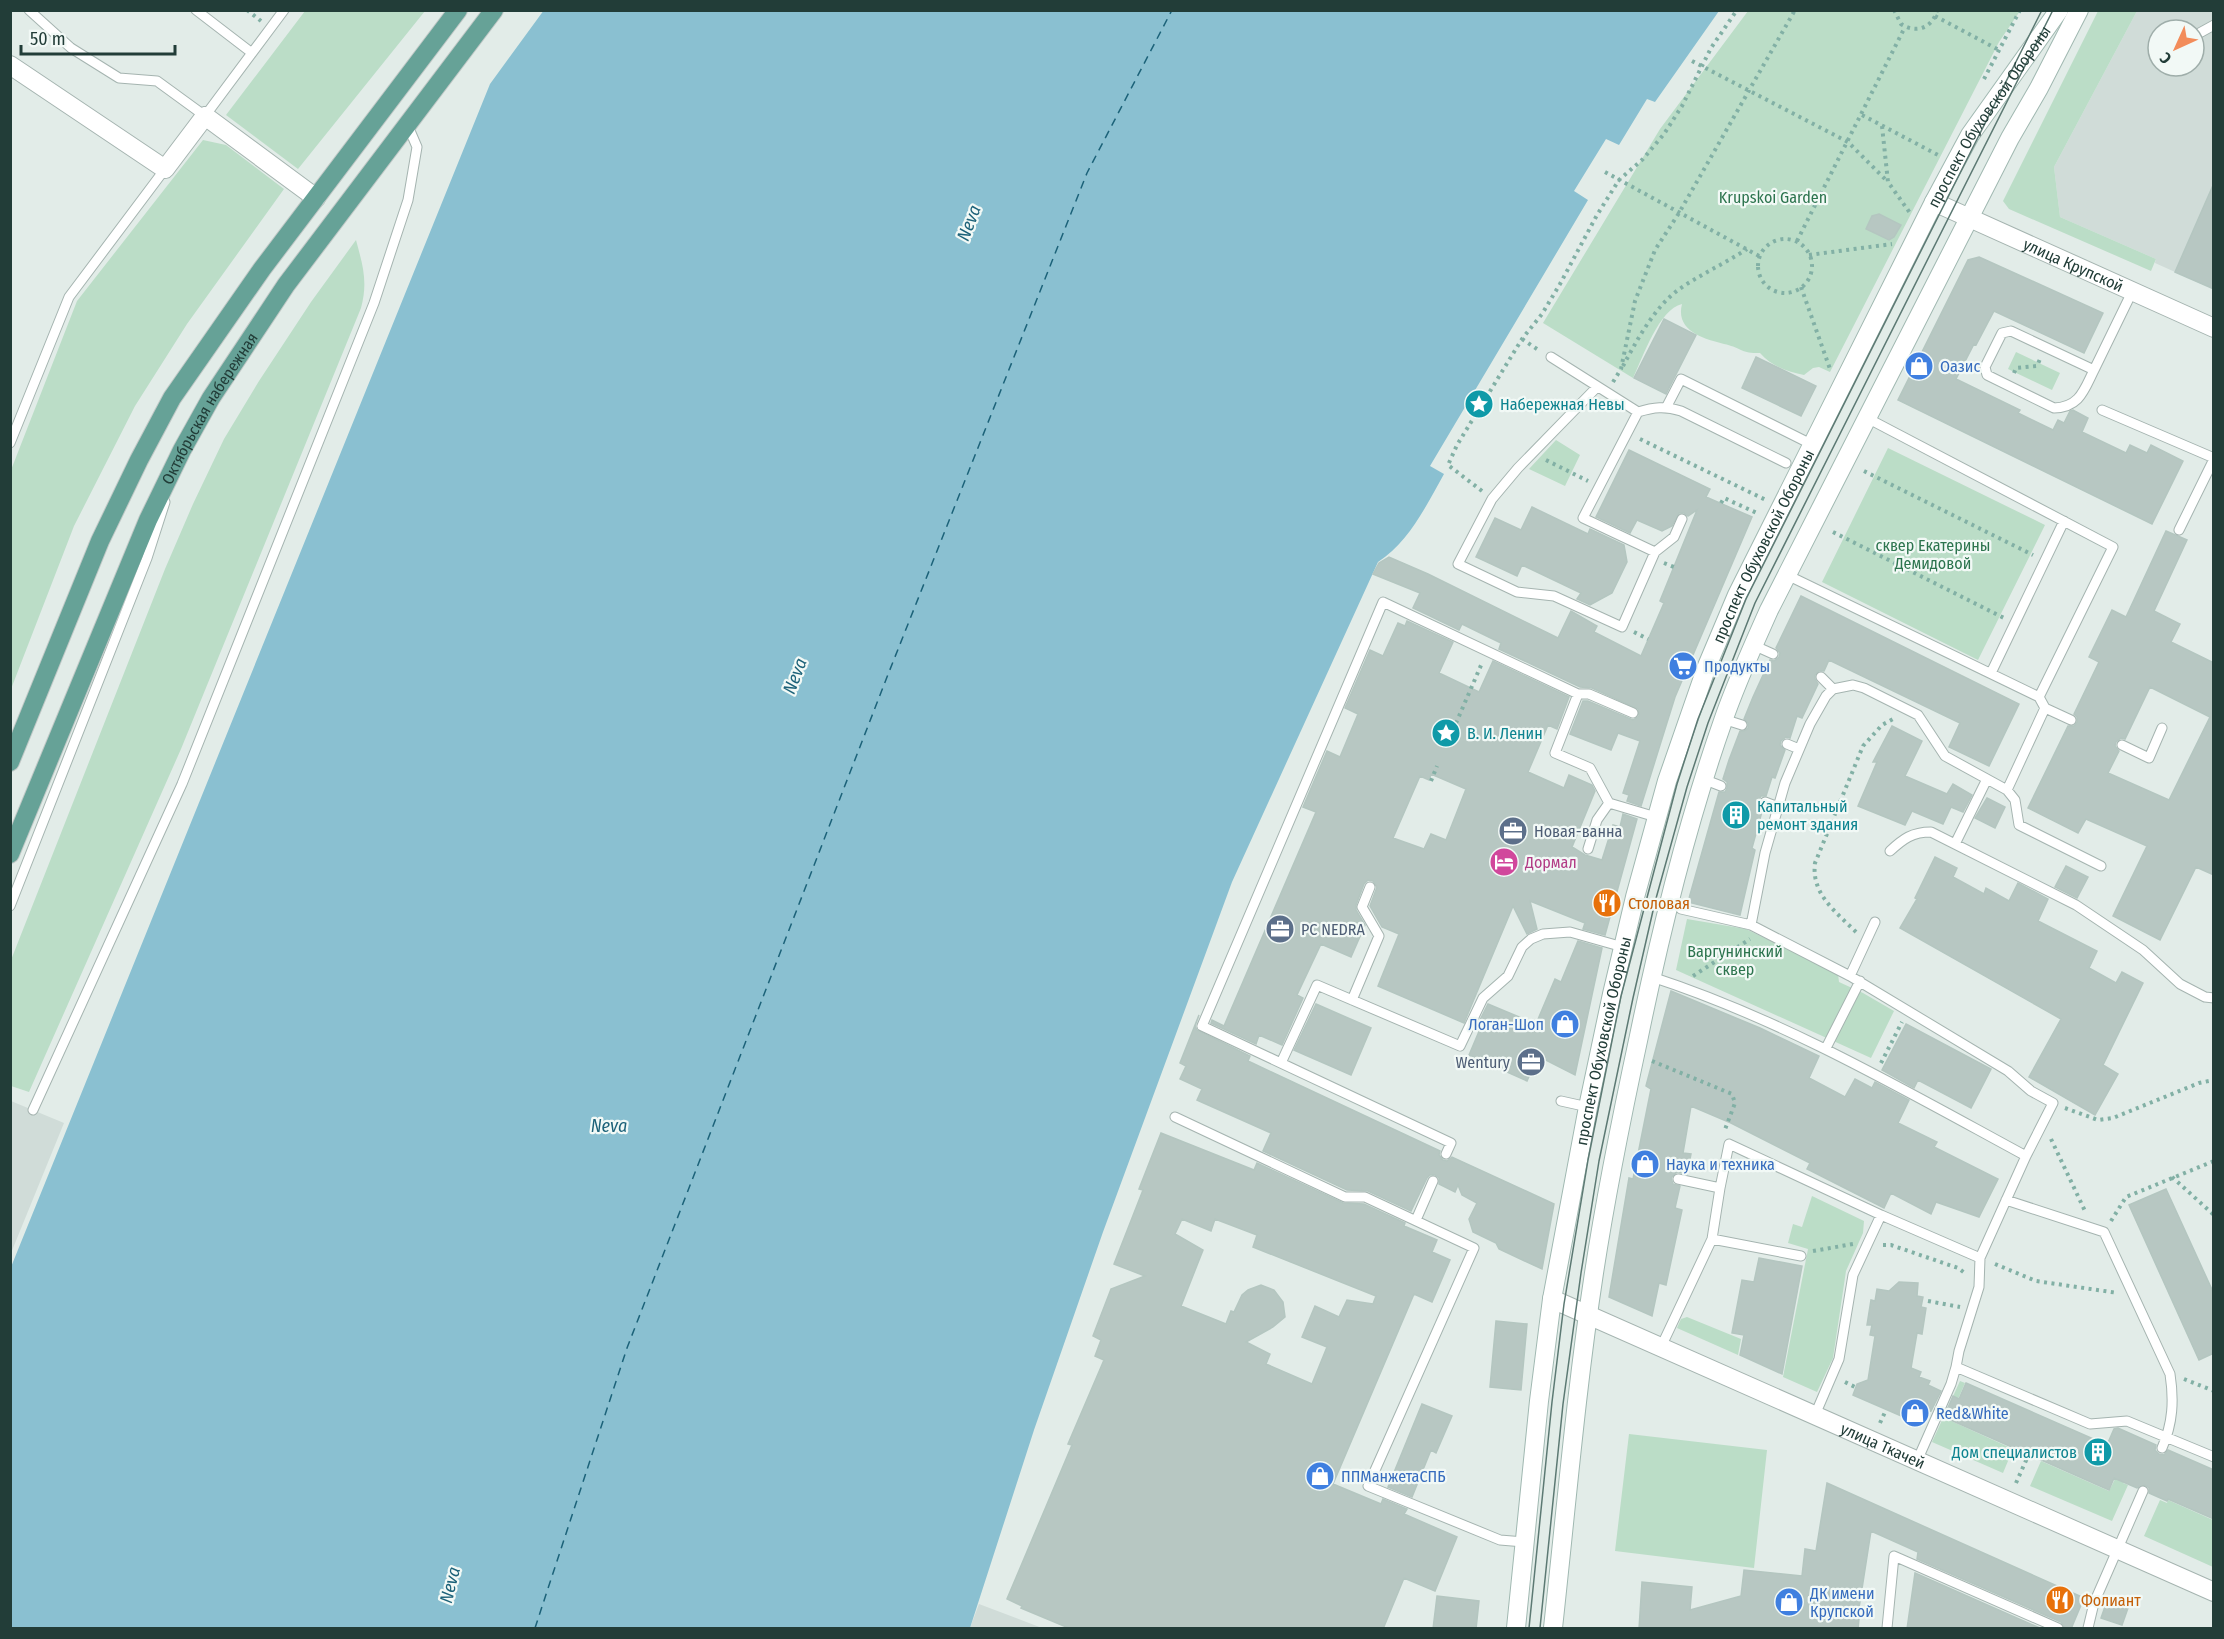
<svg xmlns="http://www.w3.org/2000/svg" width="2224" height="1639" font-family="'Fira Sans Condensed',sans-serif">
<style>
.built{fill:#d0dcd8;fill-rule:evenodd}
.green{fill:#bbddc7}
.water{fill:#8ac0d1}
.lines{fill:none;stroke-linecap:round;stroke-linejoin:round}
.ferry{stroke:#1c6279;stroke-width:1.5;stroke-dasharray:8 6;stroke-linecap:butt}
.building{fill:#b7c7c2;stroke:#b4c6c0;stroke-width:1.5;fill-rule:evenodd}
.lane-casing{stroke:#a5b4b0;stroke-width:11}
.street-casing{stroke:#a5b4b0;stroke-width:20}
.secondary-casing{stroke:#a0b8b1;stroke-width:20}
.primary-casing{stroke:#c1c9c7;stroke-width:20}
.path{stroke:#82b0a5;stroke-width:4;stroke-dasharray:3 4.5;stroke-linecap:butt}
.lane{stroke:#fff;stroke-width:9}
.street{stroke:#fff;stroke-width:18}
.secondary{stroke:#fff;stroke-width:18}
.primary{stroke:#66a297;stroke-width:18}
.tram{stroke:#5c7973;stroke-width:1.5}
.labels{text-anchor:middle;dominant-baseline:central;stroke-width:4.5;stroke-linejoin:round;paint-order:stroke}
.street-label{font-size:16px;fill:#223d38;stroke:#f2f9f6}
.park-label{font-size:16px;fill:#2c744e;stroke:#f2f9f6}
.shop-label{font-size:16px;fill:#366cbe;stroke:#f2f9f6;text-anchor:start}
.culture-label{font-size:16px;fill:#0d838f;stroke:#f2f9f6;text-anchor:start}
.service-label{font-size:16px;fill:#4e5e75;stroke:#f2f9f6;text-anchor:start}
.hotel-label{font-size:16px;fill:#b23c85;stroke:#f2f9f6;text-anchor:start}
.food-label{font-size:16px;fill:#c56008;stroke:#f2f9f6;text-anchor:start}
.water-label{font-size:18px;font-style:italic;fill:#1c6279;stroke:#f2f9f6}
</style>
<rect width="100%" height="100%" fill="#e2ece8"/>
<!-- built -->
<path class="built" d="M2137,11H2213V289L2155,263L2156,259L2060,217L2054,167ZM2158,30H2194V66H2158Z
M11,1101L64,1123L11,1253Z
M979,1604L1042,1628H970Z"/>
<!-- green -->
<path class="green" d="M305,11H425L298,169L226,115Z
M1748,11H2020L1999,42L1830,372L1819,367L1813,368L1804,375C1788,372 1771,366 1760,353C1741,354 1740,347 1724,344C1704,339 1675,331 1682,304C1659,309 1643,357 1633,378L1543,323L1660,129Z
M2098,11H2137L2054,167L2060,217L2156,259L2151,271L2009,209L2003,201Z
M203,140L226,145L284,189L187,324L135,406L74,526L11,689V470L77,301Z
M356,240C363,266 368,282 361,308L181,749L29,1092L11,1086V960L165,569L193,504L224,439L259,381L311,302Z
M2016,352L2060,373L2052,390L2008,369Z
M1556,440L1580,455L1565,486L1529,469Z
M1888,448L2045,525L1978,660L1822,582Z
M1687,919L1746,929L1838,974L1839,982L1863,993L1894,1011L1871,1058L1676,970Z
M1812,1196L1864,1221L1863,1233L1846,1271L1833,1358L1817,1392L1783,1377L1808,1249L1788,1243L1793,1224L1802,1227Z
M1687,1317L1741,1339L1738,1355L1677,1328L1681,1319Z
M1960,1381L1965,1383L1949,1420L2013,1449L2003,1473L1932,1442Z
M1629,1434L1767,1450L1754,1568L1615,1551Z
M2041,1461L2109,1491L2116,1477L2124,1480L2123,1483L2128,1485L2112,1521L2030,1486Z
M2160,1500L2167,1503L2168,1500L2213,1520V1567L2144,1536Z"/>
<!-- water -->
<path class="water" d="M544,10L1719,11L1655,102L1647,99L1619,145L1606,139L1574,191L1588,200L1430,466L1444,474C1426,506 1409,542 1378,562L1232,882L1103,1232L1034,1430L970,1628H11V1267L490,84Z"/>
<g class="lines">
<!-- ferry -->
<path class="ferry" d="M535,1628L627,1348L887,677L1087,173L1172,10"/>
</g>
<!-- building -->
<path class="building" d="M2214,183V289L2175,272Z
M1879,214L1901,225L1894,237L1889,240L1866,229L1872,216Z
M1979,257L2103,313L2084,353L1994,311L1976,345L1974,344L1956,379L2020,410L2018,413L2053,430L2058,420L2064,423L2070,411L2073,410L2088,418L2082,432L2126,453L2130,445L2147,453L2151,445L2183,461L2152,524L1898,400L1968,260Z
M1664,319L1696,335L1666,394L1634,378Z
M1756,357L1816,386L1801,416L1742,388Z
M1629,450L1710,489L1706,497L1752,517L1675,697L1641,806L1627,801L1629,795L1623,793L1640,741L1618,733L1611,750L1570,734L1583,701H1588L1633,720L1639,716L1638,709L1592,688L1580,687L1499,649L1501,643L1462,624L1459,630L1413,608L1420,593L1373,574L1379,563L1389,557L1428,574L1558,638L1571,611L1597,626L1594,632L1641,656L1664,603L1660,601L1697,510L1688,516L1684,513H1679L1672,526L1662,531L1637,520L1630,533L1596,517Z
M1532,507L1588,534L1590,529L1624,545L1627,562L1612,593L1590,605L1577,599L1581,593L1522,565L1517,576L1476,557L1495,518L1521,530Z
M2166,531L2187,540L2154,611L2180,624L2171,642L2214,663V875L2196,867L2160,940L2113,916L2147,846L2086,819L2078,833L2028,808L2068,726H2074L2077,722V717L2074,714L2099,662L2089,657L2112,610L2126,617ZM2150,687L2210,717L2169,800L2108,773L2119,751L2115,746L2116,742L2121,738L2125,739Z
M1801,596L2019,704L1989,766L1949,747L1960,723L1829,660L1824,671H1819L1815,675V679L1818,684L1802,718L1797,716L1790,738L1786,737L1781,741L1780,745L1785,750L1775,778L1772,777L1766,796H1761L1759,800V806L1763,808L1752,848L1755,850L1740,915L1688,902L1719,792H1725L1727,788V782L1723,779L1729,760L1740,731H1744L1748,728V723L1744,719L1753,697L1770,660L1774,661L1779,657L1780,653L1776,648Z
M1407,621L1453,642L1439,673L1479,692L1493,661L1569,697L1557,729L1548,725L1528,772L1564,788L1569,775L1592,785L1595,791L1572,847L1585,855L1602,860L1613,825L1620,827L1623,814L1637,819L1605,935L1583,929L1585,923L1530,901L1537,929L1527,934L1513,906L1464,1023L1378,986L1399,934L1382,927L1370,906L1377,887L1373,881L1368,880L1364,884L1356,905V910L1365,925L1351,957L1321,944L1297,995L1303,998L1282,1045L1259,1035L1256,1044L1211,1023L1212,1020L1224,1026L1316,812L1303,807L1327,751L1340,757L1358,714L1345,708L1370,650L1383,656L1398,623L1405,626ZM1431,774L1466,789L1446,840L1431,834L1424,849L1393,838L1420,776L1429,780Z
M1892,726L1922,741L1905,776L1947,794L1953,784L1972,795L1963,812L1951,807L1943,824L1912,811L1905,825L1858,806L1877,762H1873Z
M1987,798L2005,807L1995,828L1975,818Z
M1935,857L1957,868L1953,877L1984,894L1986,888L2009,901L2018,883L2048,899L2038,921L2097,951L2089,968L2116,983L2122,972L2143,983L2103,1065L2118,1074L2095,1115L2029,1077L2061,1019L1900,928L1917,899L1915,898Z
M2066,866L2088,877L2077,898L2055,887Z
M1578,941L1602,948L1575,1075L1538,1056L1527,1081L1469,1055L1480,1029L1476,1028L1488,1004L1536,1024L1555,979L1561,982Z
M1671,991L1760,1028L1819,1056L1809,1078L1845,1097L1855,1079L1872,1088L1875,1082L1909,1100L1898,1123L1937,1142L1934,1147L1998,1179L1979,1217L1936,1202L1931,1214L1891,1193L1884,1208L1807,1169L1810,1163L1731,1123L1691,1106L1683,1153L1691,1154L1687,1174L1677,1172L1671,1178L1673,1184L1680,1186L1675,1208L1682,1210L1666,1285L1659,1283L1652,1316L1609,1297L1629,1178L1633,1179L1651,1089L1646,1086Z
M1316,1004L1371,1028L1351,1075L1294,1050Z
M1199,1015L1195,1026L1197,1030L1250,1056L1248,1061L1440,1151L1439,1155L1443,1160L1447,1161L1452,1157L1554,1204L1542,1269L1499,1249L1496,1243L1473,1232L1469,1219L1477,1203L1462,1195L1458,1185L1455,1192L1439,1184V1178L1435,1175H1430L1427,1178L1411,1211L1368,1191L1347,1190L1263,1151L1271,1133L1197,1100L1202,1089L1180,1079L1186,1066L1180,1063Z
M1906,1024L1991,1069L1971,1108L1918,1080L1914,1088L1882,1070Z
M1161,1133L1254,1170L1257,1163L1343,1203L1364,1204L1405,1223L1404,1226L1437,1240L1432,1252L1450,1260L1432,1302L1414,1294L1333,1484L1381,1504L1383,1499L1407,1509L1404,1514L1457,1537L1435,1591L1404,1578L1383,1629H1071L1021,1608L1022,1606L1007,1599L1072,1445L1068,1444L1104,1360L1095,1356L1101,1340L1093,1336L1111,1289L1145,1276L1114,1264L1143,1190L1139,1189ZM1182,1219L1211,1231L1215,1219L1257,1235L1253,1247L1376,1296L1373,1304L1347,1300L1339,1317L1315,1306L1302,1337L1327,1347L1312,1384L1266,1364L1270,1354L1246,1342L1273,1327L1285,1317L1283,1302L1274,1290L1261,1285L1248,1290L1242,1295L1234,1312L1231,1311L1226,1324L1181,1306L1203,1250L1175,1234Z
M2166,1189L2214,1294V1353L2199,1360L2129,1205Z
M1759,1258L1802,1266L1782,1374L1740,1355L1744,1335L1732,1333L1742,1280L1754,1282Z
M1899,1282L1918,1283L1917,1296L1923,1297L1921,1307L1926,1308L1922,1334L1917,1333L1911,1368L1921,1372L1919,1377L1930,1381L1928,1385L1941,1391L1931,1411L1929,1410L1922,1425L1853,1395L1857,1384L1868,1380L1875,1336L1870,1335L1872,1325H1867L1871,1300L1875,1301L1877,1289L1889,1291Z
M1496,1321L1527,1324L1521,1390L1490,1387Z
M1966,1383L2107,1445L2114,1429L2118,1428L2156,1445L2155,1450L2159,1454L2164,1455L2168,1450L2214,1470V1519L2168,1499L2167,1501L2149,1493V1488L2145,1485L2137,1488L2114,1478L2109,1490L1944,1417L1953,1396L1959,1399Z
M1422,1404L1452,1416L1436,1453L1431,1450L1412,1497L1388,1487Z
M1827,1483L2084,1598L2071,1629H2065L2061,1622L1917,1559L1918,1552L1871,1531L1859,1608H1860L1858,1629H1639L1642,1582L1692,1587L1690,1610L1741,1596L1744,1570L1802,1576L1805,1549L1816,1551Z
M1915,1573L2042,1629H1907Z
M1437,1596L1479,1601L1476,1629H1433Z
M2107,1601L2128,1608L2122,1625L2101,1618Z"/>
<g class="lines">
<!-- lane casing -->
<g class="lane-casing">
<path id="lane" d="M29,10L71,48L119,78L157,81L205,116L284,10
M196,10L252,53
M2194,36L2214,25
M1551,357L1638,412
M2094,370C2084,390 2080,407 2054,408L1987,375L1985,367L2002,333L2011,331L2094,370L2132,292
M1597,387L1518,468L1492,499L1458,564L1517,592L1554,596L1622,627L1655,552
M1667,406L1681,379L1813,445
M2102,410L2214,458
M1867,418L2113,547L2039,697L2045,708L2007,790
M10,443L69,297L165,169
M1682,519L1674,537L1655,552L1583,518L1638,412C1654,407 1665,406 1681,411L1786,463
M2179,530L2214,459
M1787,575L2039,697
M1753,645L1773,654
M1991,673L2064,521
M1821,677L1833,689
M1578,694H1589L1633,713
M2045,708L2071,720
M1723,719L1742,725
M1787,744L1799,749
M2122,745L2149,758L2162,728
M1703,779L1721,786
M1765,802L1778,807
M1955,844L1987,779
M1588,849L1597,820L1609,803
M1890,851C1903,839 1912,832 1931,832L2076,905L2143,950L2180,984L2205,997L2214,998
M10,906L147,558L165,502
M1681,909L1751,925L1850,976L2008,1071L2031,1091L2053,1103L2026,1156
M1751,925L1765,853L1785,783L1810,724L1826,696L1833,689L1853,685L1864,688L1918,715L1945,756L2007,790L2015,800L2019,825L2101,866
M1850,976L1875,922
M1652,977C1784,1020 1904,1090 2026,1156L1980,1258
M1352,1000L1379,936L1362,907L1370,887
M1826,1048L1860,981
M1281,1063L1317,985L1460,1046L1483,998L1508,976L1522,947L1531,939L1543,934L1570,932L1623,947
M1561,1101L1588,1107
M33,1110L182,784L374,303L408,200L417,147L408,126
M1175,1117L1345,1197H1365L1474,1248L1368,1486L1500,1540L1524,1542
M1446,1154L1451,1143L1202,1026L1383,602L1578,694L1555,753L1590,768L1609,803L1656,817
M1720,1188L1729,1144L1881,1215L1980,1258L1979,1287L1959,1351L1956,1367L2090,1424L2127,1421L2214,1457
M2006,1200L2104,1232L2170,1374C2174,1400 2173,1423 2162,1448
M1416,1220L1433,1181
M1712,1239L1801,1256
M1661,1347L1712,1239L1720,1188L1678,1179
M1815,1415L1839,1359L1853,1275L1881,1215
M1917,1461L1951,1384L1956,1367
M1887,1628L1894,1556L2058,1628
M2088,1628L2094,1603L2143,1491"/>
</g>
<!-- street casing -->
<g class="street-casing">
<g id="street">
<path d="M10,65L165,169L205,116L316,198"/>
<path id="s1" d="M1934,202L2214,328"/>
<path id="s2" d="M1552,1299L2214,1592"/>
</g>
</g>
<!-- secondary casing -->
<g class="secondary-casing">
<g id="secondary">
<path id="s3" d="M1516,1628L1539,1401L1552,1299L1588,1107L1612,994L1635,897L1667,781L1707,666L1737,595L1934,202L1970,135L2059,10"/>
<path d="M1553,1628C1566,1510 1576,1391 1594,1273C1606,1194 1622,1115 1639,1036C1661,929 1687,823 1723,721C1736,683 1753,646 1769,610L2010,138L2039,88L2079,10"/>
</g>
</g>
<!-- primary casing -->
<g class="primary-casing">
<g id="primary">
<path d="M10,762L100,541L139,460L172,398L262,269L458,10"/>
<path id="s4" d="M10,854L148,520L182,450L211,398L286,285L494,10"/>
</g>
</g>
<!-- path -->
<path class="path" d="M247,10L261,21
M1894,10L1901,24C1916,34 1933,28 1937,10
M1935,16L1999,50
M1692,61L1848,142L1888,182
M1984,79L2020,10
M1862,115L1938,155
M1882,126L1888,182L1910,213
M1605,172L1759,256
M1758 266a27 27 0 1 1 54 0a27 27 0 1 1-54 0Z
M1797,241L1905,27
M1809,255L1892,244
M1801,287L1830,369
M1522,339L1540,351
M1623,366C1637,340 1654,308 1678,290C1699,275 1724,264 1747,249
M2014,373L2016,368L2037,366L2040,359
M1613,382L1621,369L1635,301L1655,250L1679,213L1795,10
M1640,439L1766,500
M1546,460L1588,481
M1864,471L2033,555
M1482,491L1448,465L1457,445L1522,339L1542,314L1560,284L1597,215L1619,180L1643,159L1664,134L1682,106L1711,48L1737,10
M1721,503L1724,498L1759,514
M1833,532L2004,618
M1664,563L1674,567
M1634,632L1648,639
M1450,737L1482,663
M1431,781L1437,766
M1856,932C1836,912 1811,894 1815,863L1863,746L1882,725L1895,718
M1693,976L1750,939
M1652,1061L1732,1094L1735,1103L1724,1132
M1881,1063L1902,1022
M2065,1108L2098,1120L2113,1118L2199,1083L2214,1080
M2051,1139L2085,1211
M2172,1177L2214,1215
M2111,1221L2126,1197L2214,1161
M1883,1245H1891L1958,1268L1966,1274
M1813,1251L1853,1244
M1995,1264L2036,1281L2118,1293
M1928,1301L1960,1307
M2184,1379L2214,1391
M1845,1382L1855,1387
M1880,1423L1886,1410
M2016,1483L2028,1456"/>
<!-- lane -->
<use href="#lane" class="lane"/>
<!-- street -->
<use href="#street" class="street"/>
<!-- secondary -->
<use href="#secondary" class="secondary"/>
<!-- primary -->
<use href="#primary" class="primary"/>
<!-- tram -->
<path class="tram" d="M1529,1628L1552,1402L1564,1304L1588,1160L1621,996L1677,784L1698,719L1746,599L2042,10
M1540,1628L1563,1404L1581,1273L1599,1161L1633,998L1655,902L1687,787L1708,723L1755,603L2053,10"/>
</g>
<!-- icons -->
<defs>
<g id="shop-disc" transform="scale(1.5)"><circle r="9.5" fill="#3f7fe0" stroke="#f2f9f6"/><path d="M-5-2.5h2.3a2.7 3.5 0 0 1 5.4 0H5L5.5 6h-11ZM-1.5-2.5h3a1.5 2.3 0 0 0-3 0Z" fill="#fff"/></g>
<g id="sight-disc" transform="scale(1.5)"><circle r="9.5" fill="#0f9aa8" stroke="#f2f9f6"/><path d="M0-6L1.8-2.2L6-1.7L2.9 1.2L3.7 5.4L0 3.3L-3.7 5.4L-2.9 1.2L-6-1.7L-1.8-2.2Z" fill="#fff"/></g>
<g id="supermarket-disc" transform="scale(1.5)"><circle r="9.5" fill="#3f7fe0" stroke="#f2f9f6"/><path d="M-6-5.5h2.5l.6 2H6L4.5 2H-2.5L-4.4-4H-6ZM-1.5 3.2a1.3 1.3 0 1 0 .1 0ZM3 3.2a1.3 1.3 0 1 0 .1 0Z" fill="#fff"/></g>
<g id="building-disc" transform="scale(1.5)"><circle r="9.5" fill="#0f9aa8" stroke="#f2f9f6"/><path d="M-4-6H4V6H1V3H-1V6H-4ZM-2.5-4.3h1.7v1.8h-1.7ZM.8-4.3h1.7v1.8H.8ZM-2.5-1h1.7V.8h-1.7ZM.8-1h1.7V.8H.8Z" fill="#fff"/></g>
<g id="office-disc" transform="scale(1.5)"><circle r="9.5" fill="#5c6f8a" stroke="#f2f9f6"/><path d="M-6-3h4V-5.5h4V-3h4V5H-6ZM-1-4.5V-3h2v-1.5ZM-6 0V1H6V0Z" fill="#fff"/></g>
<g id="hotel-disc" transform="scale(1.5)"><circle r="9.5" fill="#d1479c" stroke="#f2f9f6"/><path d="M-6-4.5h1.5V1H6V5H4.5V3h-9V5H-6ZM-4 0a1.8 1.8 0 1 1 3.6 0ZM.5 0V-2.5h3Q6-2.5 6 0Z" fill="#fff"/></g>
<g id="restaurant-disc" transform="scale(1.5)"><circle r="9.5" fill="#e8710a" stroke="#f2f9f6"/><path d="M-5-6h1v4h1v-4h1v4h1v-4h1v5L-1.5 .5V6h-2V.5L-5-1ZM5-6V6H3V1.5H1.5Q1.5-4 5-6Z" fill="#fff"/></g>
</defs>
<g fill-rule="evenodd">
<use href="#shop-disc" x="1919" y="366"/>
<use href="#sight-disc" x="1479" y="404"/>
<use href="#supermarket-disc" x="1683" y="666"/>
<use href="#sight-disc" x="1446" y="733"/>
<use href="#building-disc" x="1736" y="815"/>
<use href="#office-disc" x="1513" y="831"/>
<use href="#hotel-disc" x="1504" y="862"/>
<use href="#restaurant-disc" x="1607" y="903"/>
<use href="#office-disc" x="1280" y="929"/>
<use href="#shop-disc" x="1565" y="1024"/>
<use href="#office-disc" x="1531" y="1062"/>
<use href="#shop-disc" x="1645" y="1164"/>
<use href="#shop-disc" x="1915" y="1413"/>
<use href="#building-disc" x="2098" y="1452"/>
<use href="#shop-disc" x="1320" y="1476"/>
<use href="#restaurant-disc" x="2060" y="1600"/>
<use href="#shop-disc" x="1789" y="1602"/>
</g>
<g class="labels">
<!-- street labels -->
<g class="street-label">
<text stroke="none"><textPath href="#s3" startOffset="1602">проспект Обуховской Обороны</textPath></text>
<text stroke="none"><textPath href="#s1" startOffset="153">улица Крупской</textPath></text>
<text stroke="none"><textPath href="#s4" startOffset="489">Октябрьская набережная</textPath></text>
<text stroke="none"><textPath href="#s3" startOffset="1116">проспект Обуховской Обороны</textPath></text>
<text stroke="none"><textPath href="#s3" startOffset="594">проспект Обуховской Обороны</textPath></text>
<text stroke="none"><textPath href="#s2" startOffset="362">улица Ткачей</textPath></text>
</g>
<!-- park labels -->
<g class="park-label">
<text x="1773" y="197">Krupskoi Garden</text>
<text x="1933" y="545">сквер Екатерины<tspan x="1933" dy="18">Демидовой</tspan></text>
<text x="1735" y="951">Варгунинский<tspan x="1735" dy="18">сквер</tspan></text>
</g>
<!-- shop labels -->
<g class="shop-label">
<text x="1940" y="366">Оазис</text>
<text x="1704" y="666">Продукты</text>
<text x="1544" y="1024" text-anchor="end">Логан-Шоп</text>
<text x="1666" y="1164">Наука и техника</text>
<text x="1936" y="1413">Red&amp;White</text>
<text x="1341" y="1476">ППМанжетаСПБ</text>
<text x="1810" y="1593">ДК имени<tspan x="1810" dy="18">Крупской</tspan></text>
</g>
<!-- culture labels -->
<g class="culture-label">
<text x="1500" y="404">Набережная Невы</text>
<text x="1467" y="733">В. И. Ленин</text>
<text x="1757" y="806">Капитальный<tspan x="1757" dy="18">ремонт здания</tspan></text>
<text x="2077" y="1452" text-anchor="end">Дом специалистов</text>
</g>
<!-- service labels -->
<g class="service-label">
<text x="1534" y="831">Новая-ванна</text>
<text x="1301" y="929">PC NEDRA</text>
<text x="1510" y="1062" text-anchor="end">Wentury</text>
</g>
<!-- hotel labels -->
<g class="hotel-label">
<text x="1525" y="862">Дормал</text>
</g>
<!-- food labels -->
<g class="food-label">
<text x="1628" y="903">Столовая</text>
<text x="2081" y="1600">Фолиант</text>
</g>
<!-- water labels -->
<g class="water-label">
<text transform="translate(969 223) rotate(-69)">Neva</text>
<text transform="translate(795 676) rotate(-69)">Neva</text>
<text x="609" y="1126">Neva</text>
<text transform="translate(450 1585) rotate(-76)">Neva</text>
</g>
</g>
<!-- border -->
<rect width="2224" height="1639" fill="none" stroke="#223d38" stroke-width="24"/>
<!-- north arrow -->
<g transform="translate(2176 48) rotate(225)"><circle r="28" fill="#f2f9f6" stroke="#9faeaa" stroke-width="1.5"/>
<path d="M0-4.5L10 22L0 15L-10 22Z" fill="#f28c5a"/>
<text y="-9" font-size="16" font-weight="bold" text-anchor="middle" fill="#223d38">С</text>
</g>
<!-- scale -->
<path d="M21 45v9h154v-9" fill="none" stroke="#223d38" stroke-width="3"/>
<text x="30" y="45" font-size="18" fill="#223d38" stroke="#f2f9f6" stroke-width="4.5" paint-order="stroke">50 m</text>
</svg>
